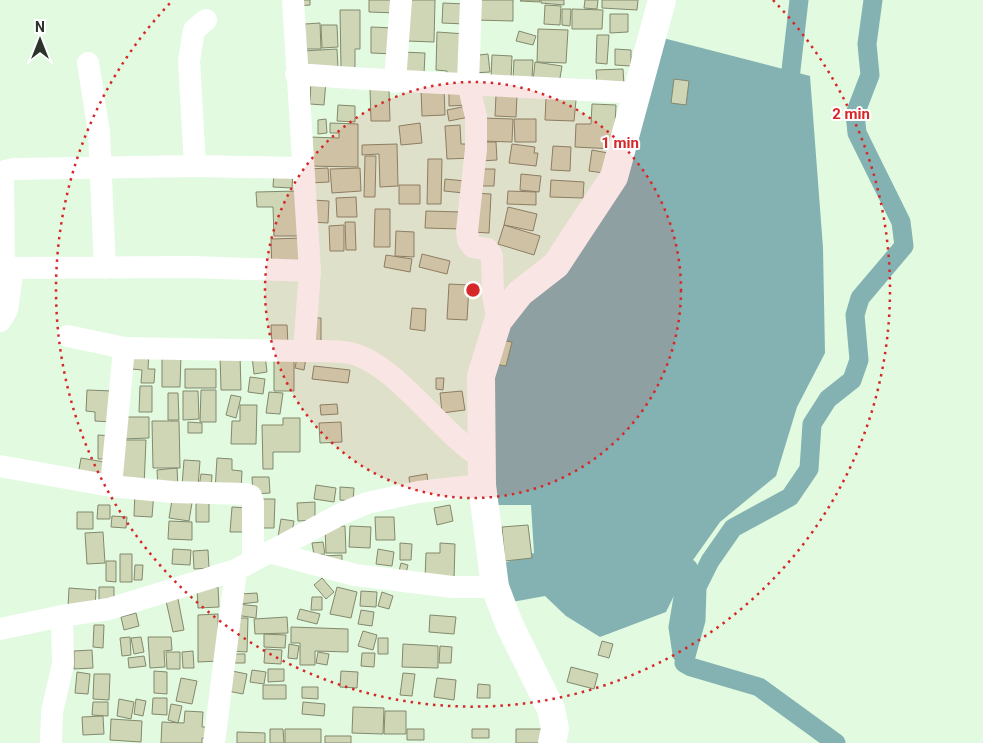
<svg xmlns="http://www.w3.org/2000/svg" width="983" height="743" font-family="Roboto,sans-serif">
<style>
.water{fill:#84b1b2}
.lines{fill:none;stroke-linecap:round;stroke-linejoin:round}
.canal{stroke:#84b1b2;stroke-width:19}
.building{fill:#cfd6b5;stroke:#83896c}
.minor{stroke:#fff;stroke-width:22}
.major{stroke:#fff;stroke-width:28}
.ring{fill:none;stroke:#d62828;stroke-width:2.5;stroke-dasharray:2.5 5}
.centre{fill:#d62828;stroke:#fff;stroke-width:2.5}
.ring-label{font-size:15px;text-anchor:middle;font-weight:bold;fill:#d62828;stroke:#fff;stroke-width:4;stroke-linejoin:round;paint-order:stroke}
</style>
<rect width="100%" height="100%" fill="#e1fae0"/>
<!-- water -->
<path class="water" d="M663,38L810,76L823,248L825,353L797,407L776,476L720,522L688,567L666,612L600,637L566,616L545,596L512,602L504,563L534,553L531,505H492L493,364L506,325L570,262Z"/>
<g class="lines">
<!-- canal -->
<path class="canal" d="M788,96L799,0
M666,557L688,568L678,627L682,654
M836,743L759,687L691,667L684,663L696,620L697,587L710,561L733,528L790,497L809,469L812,424L828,399L852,380L859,360L855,315L860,298L904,246L901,222L857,133L855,114L870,75L867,44L873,0"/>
</g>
<!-- building -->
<path class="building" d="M296,0H310V5L296,6Z
M369,0H399L398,13L369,12Z
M408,0H435L434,42L407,41Z
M475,0H513V21L475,20Z
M521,0H540V2L520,1Z
M541,0H564V5L541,3Z
M585,0H598L597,9L584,8Z
M602,0H638L637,10L602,8Z
M443,3L466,4L465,24L442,23Z
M545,5L561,6L560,25L544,24Z
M562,9H571L570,26L562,25Z
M572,9L603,10L602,29H572Z
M340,10H360V49H355V68L341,69Z
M610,14H628V32L610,33Z
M320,23L321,49H306L305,24Z
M321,25H337L338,47L322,48Z
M371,27L395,28V54L371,53Z
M538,29L568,30L566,63L537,62Z
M519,31L536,36L533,45L516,41Z
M437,32L466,34L464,75H447V71L436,70Z
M597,35H609L607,64L596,63Z
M337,49L338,67L303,68V51Z
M615,49L631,50V66L615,65Z
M401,52L425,53L424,74L400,73Z
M488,54L490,72L473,73L471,56Z
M492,55L512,56L511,80L491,79Z
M514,60H533L532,79H513Z
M535,62L562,66L559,84L533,81Z
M623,69L624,85H597L596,70Z
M674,79L689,81L686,105L671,103Z
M311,80L326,81L324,105L310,104Z
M444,88L445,115L422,116L421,89Z
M370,89H389L390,121H371Z
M468,90V105L449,106V91Z
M496,95L517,96L516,117L495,116Z
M546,98L576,100L574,121L545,120Z
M592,104L616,105L614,149L575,147L576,124H591Z
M338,105L355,106V122L337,121Z
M467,106L469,117L449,121L447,110Z
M482,118L513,119L512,142L481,141Z
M326,119L327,133L318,134V120Z
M514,119H536V142H515Z
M330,123L358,124V167L308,166V137L339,138V133H330Z
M420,123L422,143L401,145L399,126Z
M460,125L461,144H471L472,158L447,159L445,126Z
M479,142H496L497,160L480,161Z
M397,144L398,186L380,187L379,154L362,155V145Z
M512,144L535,147L534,153H538L536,166L509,163Z
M553,146L571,147L570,171L551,170Z
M592,150L608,153L604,173L589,171Z
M365,156H376L375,197H364Z
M428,159H442L441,204H427Z
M328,168L329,182L310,183L309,169Z
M360,168L361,191L332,193L330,169Z
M479,169H495L494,186H479Z
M274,172H293L292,188L273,187Z
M521,174L541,176L539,192L520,190Z
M445,179L465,181L464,193L444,191Z
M551,180L584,182L583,198L550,197Z
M399,185H420V204H399Z
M298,191L299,236H274L273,207H257L256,192Z
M508,191L536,192V205L507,204Z
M474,193L491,194L489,233L472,232Z
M356,197L357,217H337L336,198Z
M312,200L329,201L328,223L311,222Z
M508,207L537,214L533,231L504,225Z
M375,209H390V247H374Z
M426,211L462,212L461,229L425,228Z
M345,222H355L356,250H346Z
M344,225V251H330L329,226Z
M504,225L540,236L534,255L498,244Z
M396,231L414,232V257L395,256Z
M302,238L303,268L272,270L271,239Z
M422,254L450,261L447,274L419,267Z
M386,255L412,259L410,272L384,267Z
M449,284L469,285L467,320L447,319Z
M412,308L426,309L425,331L410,329Z
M309,318H321V345H310Z
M271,325H287L288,345H272Z
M499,340L512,342L506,366L494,364Z
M132,351L149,352L148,369H155L154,383H141L142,370L132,369Z
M162,355H181L180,387H162Z
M220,355H240L241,390H221Z
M265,355L267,372L254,374L252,356Z
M274,357L294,358V391H274Z
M297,357L306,358L304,370L295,368Z
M314,366L350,370L348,383L312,379Z
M185,369H216V388H185Z
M250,377L265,379L263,394L248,392Z
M436,378H444L443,390L436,389Z
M140,386H152V412H139Z
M87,390L113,391L112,422L95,421V412L86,411Z
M201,390H216V422H200Z
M183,391H198L199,419L183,420Z
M462,391L465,410L442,413L440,393Z
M269,392L283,393L280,414L266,413Z
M168,393H178L179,420H168Z
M231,395L241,397L236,418L226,415Z
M337,404L338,414L321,415L320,405Z
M240,405H257L256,444H231L232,421H240Z
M122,417H149V438L122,439Z
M283,418H300V452H273V469H263L262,425H283Z
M152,421H179L180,468H153Z
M188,422L202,423V433H188Z
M341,422L342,442L320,443L319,423Z
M98,435L113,436V459H98Z
M120,440H146L144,486L118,485Z
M81,458L110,463L107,481L78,475Z
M217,458L232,459V470L242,471L241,492L215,491Z
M184,460L200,461L198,487L182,486Z
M177,468L178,488L158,489L157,470Z
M201,474L212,475L211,488L199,487Z
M427,474L428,485L410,488L409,477Z
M252,477H269L270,493L253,494Z
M316,485L336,488L334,502L314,499Z
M340,487L354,488L353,501L340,500Z
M135,491L154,492L152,517L134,516Z
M257,499H275L274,528H256Z
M172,500L192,503L189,521L169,518Z
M315,502V520L298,521L297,503Z
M196,503H209V522H196Z
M98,505H110V519H97Z
M450,505L453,521L437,525L434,508Z
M232,507L247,508L246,532H230Z
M77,512H93V529H77Z
M112,516L127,517L126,528L111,527Z
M375,517H394L395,540H376Z
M281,519L294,521L291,538L278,537Z
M169,521L192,522V540L168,539Z
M528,525L532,558L505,561L502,527Z
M345,526L346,553H326L325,527Z
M350,526L371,527L370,548L349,547Z
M103,532L105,563L87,564L85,533Z
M323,542L325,554L314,555L312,543Z
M400,543L412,544L411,560H400Z
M440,543L455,544L454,579L425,578L426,553H440Z
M173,549L191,550L190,565L172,564Z
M378,549L394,552L392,566L376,564Z
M208,550L209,568L194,569L193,551Z
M120,554H132V582H120Z
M342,555V564L324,556Z
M106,561H116V582L106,581Z
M401,563L408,565L405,577L398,575Z
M135,565H143L142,580H134Z
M322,578L334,592L326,599L314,585Z
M99,587H114V604H99Z
M197,587H218L219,607L198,608Z
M337,587L357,592L351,618L330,614Z
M69,588L96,590L95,609L68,607Z
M361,591L377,592L376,607L360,606Z
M382,592L393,596L389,609L378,606Z
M257,593L258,602L240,604V594Z
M312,597H322V610H311Z
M178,599L184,630L173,632L166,601Z
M236,604L257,606L256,618L235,615Z
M300,609L320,614L317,624L297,619Z
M361,610L374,612L372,626L358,624Z
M136,613L139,626L124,630L121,617Z
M218,614L219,661L198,662V615Z
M430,615L456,617L454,634L429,632Z
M287,617L288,633L255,634L254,619Z
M231,618H248L247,652L230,651Z
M94,625H104L103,648L93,647Z
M291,627L348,629V652L315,651V665H300V643H291Z
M363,631L377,635L373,650L358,646Z
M264,634L286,635L285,648L264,647Z
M130,637L131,655L122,656L120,638Z
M141,637L144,652L134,654L131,638Z
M148,637H171L172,650L164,651L165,667L150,668Z
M378,638H388V654H378Z
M602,641L613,644L609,658L598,655Z
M289,644L299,646L297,659L288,658Z
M403,644L438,646V668L402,667Z
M440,646L452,647L451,663H439Z
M265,649L282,650L281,664L264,663Z
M92,650L93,668L74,669V651Z
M193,651L194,668H183L182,652Z
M166,652H180V669H167Z
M318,652L329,654L327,665L316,663Z
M362,653H375L374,667L361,666Z
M228,654H245V663H228Z
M144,656L146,666L129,668L128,658Z
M571,667L598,674L594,689L567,682Z
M268,669H284V681L268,682Z
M252,670L266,672L264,684L250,682Z
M154,671L167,672V694L154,693Z
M232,671L247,674L243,694L228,691Z
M341,671L358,672L357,688L340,687Z
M77,672L90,674L88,694L75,693Z
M403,673L415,674L412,696L400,695Z
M94,674H110L109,700L93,699Z
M181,678L197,681L192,704L176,701Z
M437,678L456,680L454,700L434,697Z
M478,684L490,685V698H477Z
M263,685H286V699H263Z
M302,687H318V699L302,698Z
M153,698H167V715L152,714Z
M119,699L134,702L131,719L117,716Z
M136,699L146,701L143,716L134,714Z
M93,702H108V716L92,715Z
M303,702L325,704L324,716L302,714Z
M171,704L182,706L178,723L168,720Z
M353,707L384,708L383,734L352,733Z
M185,711L203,712L202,727H213L212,739L202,738V743H161L162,722L184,723Z
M385,711H406V734H384Z
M103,716L104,734L83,735L82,717Z
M111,719L142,721L141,742L110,740Z
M270,729H283L284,743H270Z
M285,729H321V743H285Z
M407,729H424V740H407Z
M472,729H489V738H472Z
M516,729H544L543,743H516Z
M237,732L265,733V743H237Z
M325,736H351V743H325Z"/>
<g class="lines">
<!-- minor -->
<path class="minor" d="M293,0L310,271
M471,0L468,83L476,117V149L467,231L468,240L473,247L487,249L492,256L493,295L498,321
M88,63L99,132L105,268
M296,74C410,83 524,86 638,93
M395,82L401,0
M195,166L189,61L194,30L206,20
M0,268L191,267L310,271L304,351C319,351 335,350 350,353C395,363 440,432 480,457
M4,268L3,178L6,171L14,169L195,166L302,168
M0,321L7,310L13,268
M68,336L124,348
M0,466L111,486L172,492L246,494L251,496L253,502V561
M111,486L124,348L304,351
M269,552L355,575L452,587H495
M0,629L62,616L109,609L236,570
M51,743L52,712L63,664L62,616
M214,743L236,570L341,514L367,503L418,492L482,485"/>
<!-- major -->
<path class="major" d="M552,743L555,729L551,709L509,624L495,587L482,485L481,376L498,321L520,293L556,265L614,177L662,0"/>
</g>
<!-- distance rings -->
<circle cx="473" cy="290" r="208" fill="#d62828" fill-opacity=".12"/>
<g class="ring">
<circle cx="473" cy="290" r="208"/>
<path d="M773 0A417 417 0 1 1 173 0"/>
</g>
<circle cx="473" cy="290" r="8" class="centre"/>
<g class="ring-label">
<text x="851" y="119">2 min</text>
<text x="620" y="148">1 min</text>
</g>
<!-- north arrow -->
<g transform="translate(40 40)" stroke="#ffffff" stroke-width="4" paint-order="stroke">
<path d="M0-4L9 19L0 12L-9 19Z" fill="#2b342a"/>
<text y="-8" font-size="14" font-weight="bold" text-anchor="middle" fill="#2b342a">N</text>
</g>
</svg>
